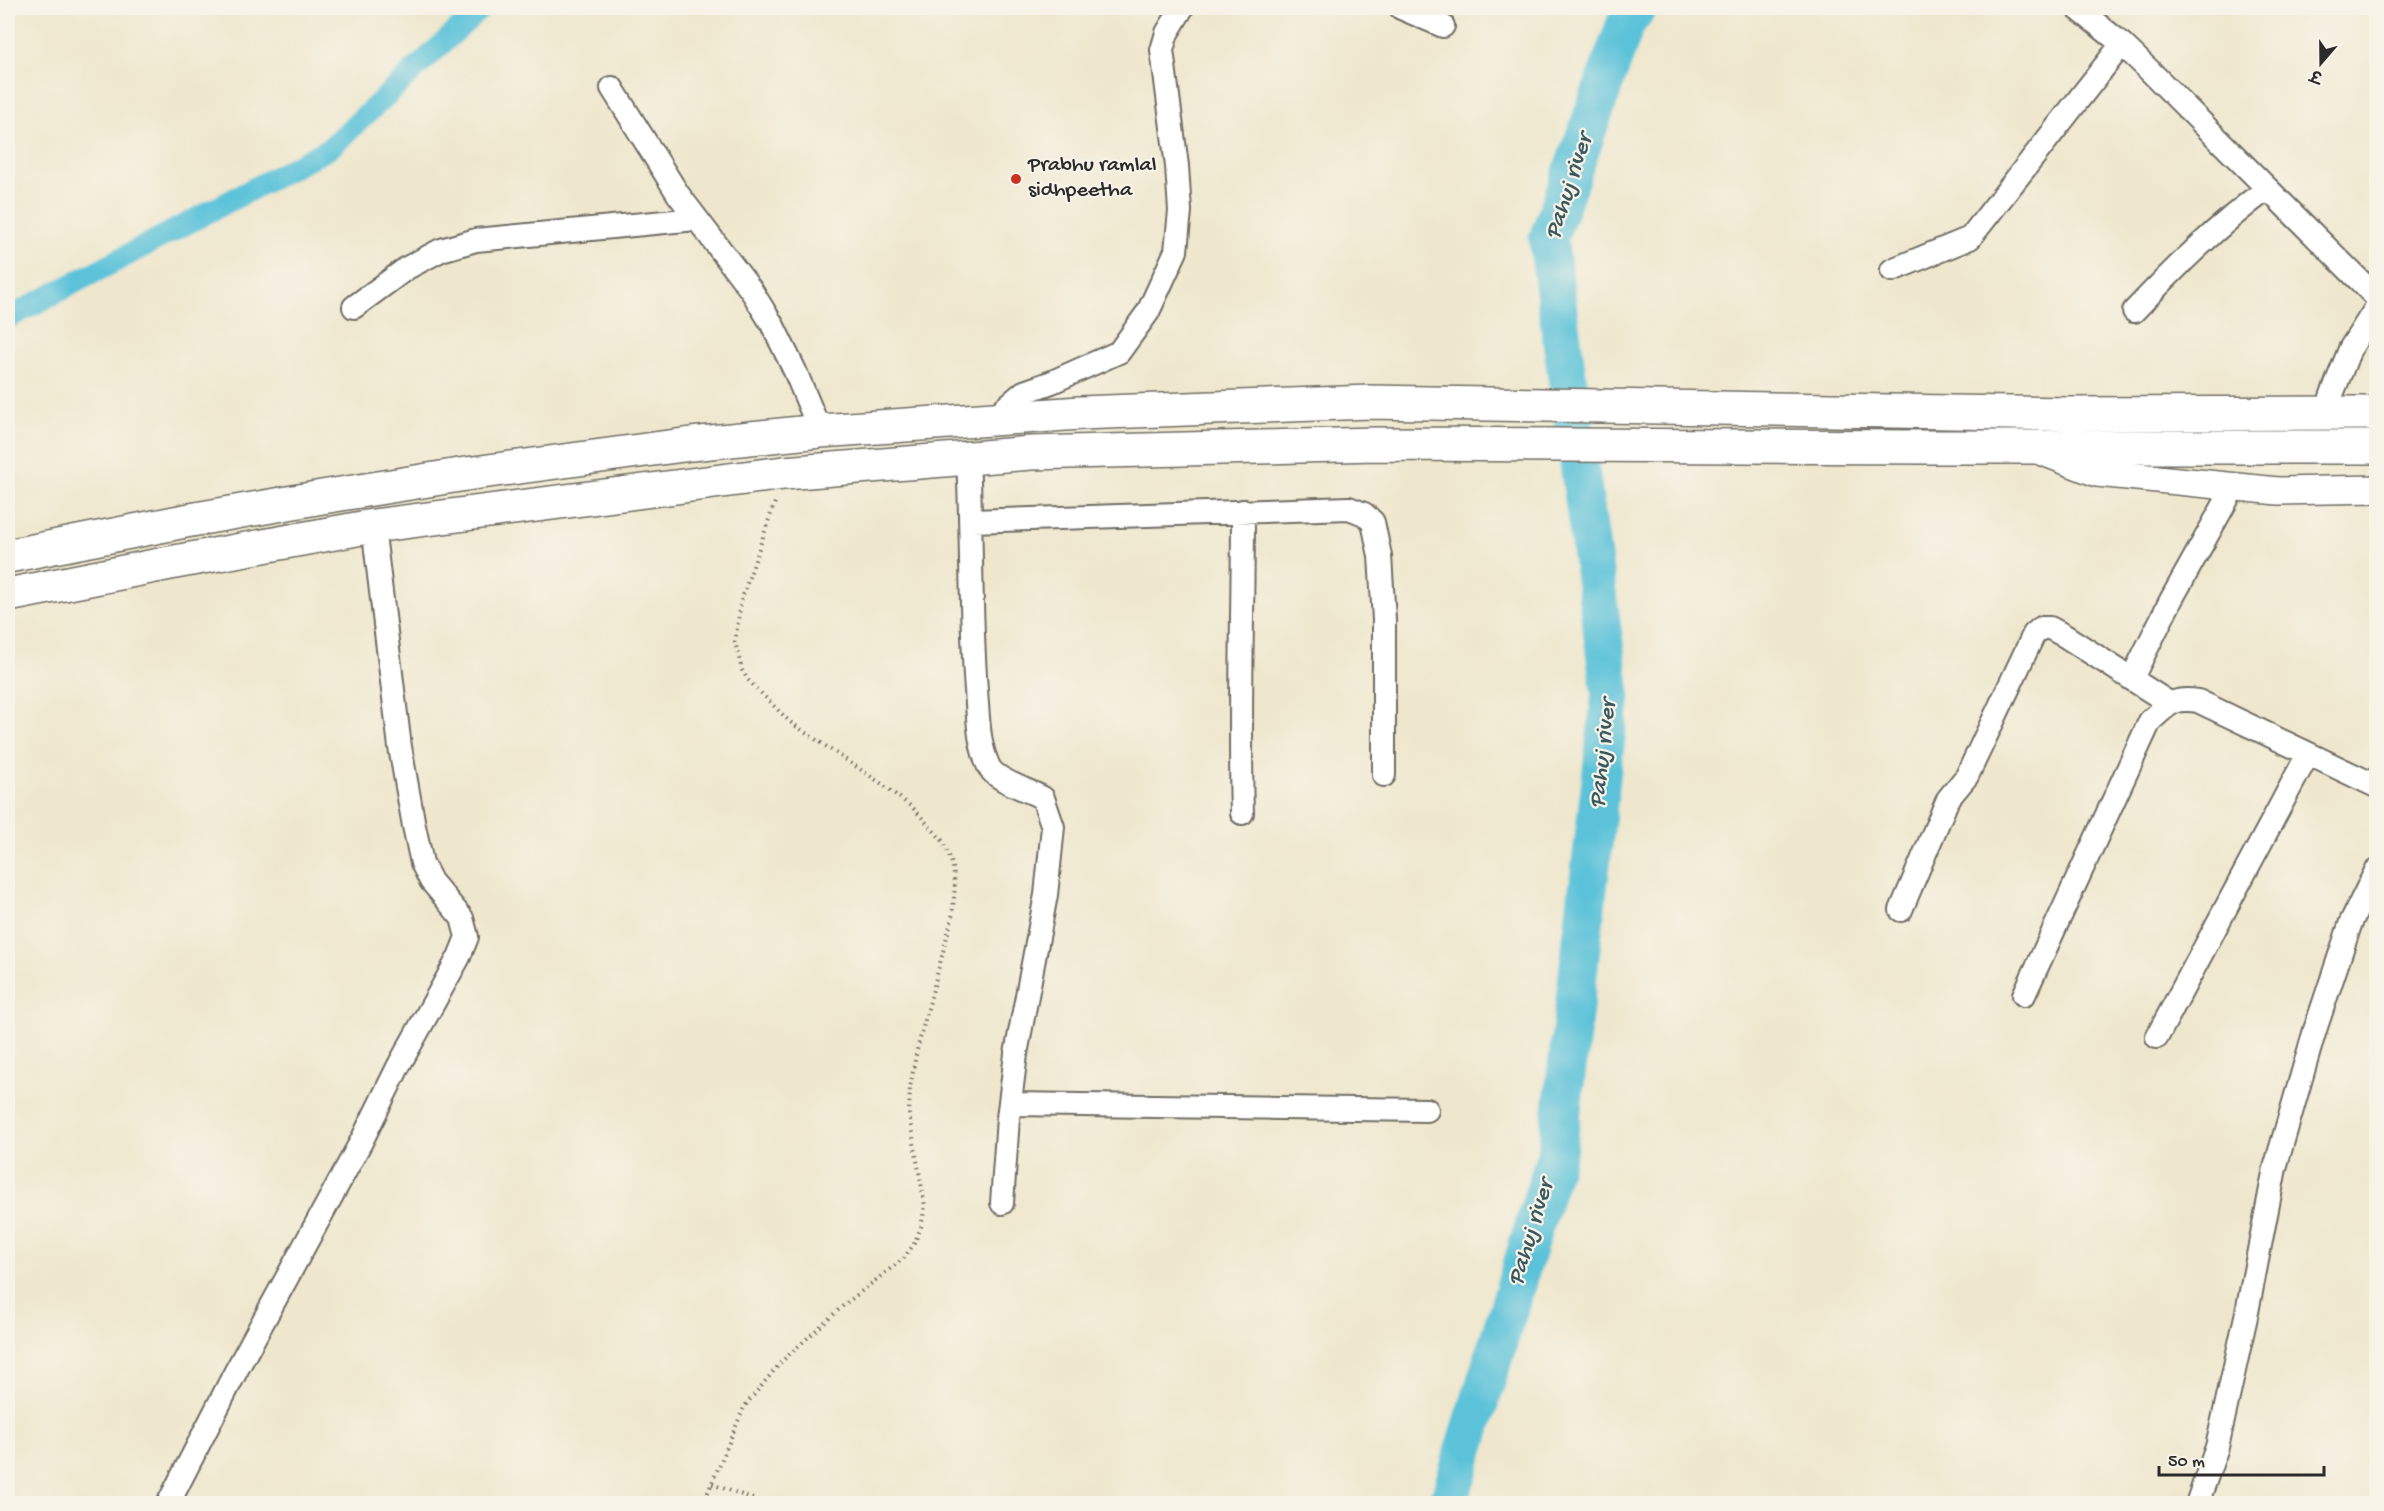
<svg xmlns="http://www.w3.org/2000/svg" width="2384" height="1511" font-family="'Gochi Hand','Playpen Sans Deva',sans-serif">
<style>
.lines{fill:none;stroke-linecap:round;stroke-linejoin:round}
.canal{stroke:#5cc2d9;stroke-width:22}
.river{stroke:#5cc2d9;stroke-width:39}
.minor-casing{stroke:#706d64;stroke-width:26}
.tertiary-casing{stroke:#706d64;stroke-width:30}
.trunk-casing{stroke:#706d64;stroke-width:36}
.path{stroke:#706d64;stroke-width:4;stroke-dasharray:1.5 4.5;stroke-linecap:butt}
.minor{stroke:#fff;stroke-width:22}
.tertiary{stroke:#fff;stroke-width:27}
.trunk{stroke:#fff;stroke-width:33}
.poi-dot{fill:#c8321e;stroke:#f7f3e8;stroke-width:2}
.labels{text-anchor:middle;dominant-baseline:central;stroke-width:4.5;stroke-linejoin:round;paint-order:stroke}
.poi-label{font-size:22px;fill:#2b2b2b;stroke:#f7f3e8;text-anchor:start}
.water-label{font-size:24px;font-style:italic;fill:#3a585f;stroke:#f7f3e8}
</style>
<rect width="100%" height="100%" fill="#f7f3e8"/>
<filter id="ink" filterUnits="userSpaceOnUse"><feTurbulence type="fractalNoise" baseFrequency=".0167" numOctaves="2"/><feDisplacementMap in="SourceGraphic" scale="12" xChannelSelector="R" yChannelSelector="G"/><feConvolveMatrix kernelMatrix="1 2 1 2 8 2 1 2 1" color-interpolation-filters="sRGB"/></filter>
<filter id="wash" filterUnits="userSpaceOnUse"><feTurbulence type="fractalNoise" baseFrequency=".008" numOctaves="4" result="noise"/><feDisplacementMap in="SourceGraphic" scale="24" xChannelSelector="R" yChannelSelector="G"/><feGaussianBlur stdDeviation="1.35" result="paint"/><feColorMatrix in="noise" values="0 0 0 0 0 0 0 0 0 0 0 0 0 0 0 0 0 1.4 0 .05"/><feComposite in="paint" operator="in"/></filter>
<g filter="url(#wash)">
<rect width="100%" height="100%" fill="#efe7cd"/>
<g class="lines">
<!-- canal -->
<path class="canal" d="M8,318L330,148L481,8"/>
<!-- river -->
<path class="river" d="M1448,1504L1557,1152L1611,694L1548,239L1626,23L1637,8"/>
</g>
</g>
<g filter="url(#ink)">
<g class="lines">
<!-- minor casing -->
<g class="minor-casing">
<path id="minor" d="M1401,8L1443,26
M2077,8L2122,44L2149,70L2376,297
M612,88L678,194L751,290L772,324L795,371L820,431
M1892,270L1970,238L2122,44
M354,307L407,268L441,250L476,240L696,219
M2134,311C2176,267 2218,225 2267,189
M2331,397L2350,349L2376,308
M992,419L1024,392L1052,382L1119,352L1148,312L1176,251L1180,211L1177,166L1162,50L1167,33L1182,8
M968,458C972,535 970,613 976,690C978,714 978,745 989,767C996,781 1029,790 1043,798L1053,827L1046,895L1016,1054L1008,1118L1002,1203
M971,521L1349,508L1364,514L1373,522L1380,556L1384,620V775
M2132,678L2171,600L2234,487
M1242,813C1239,713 1243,612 1243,511
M1901,910L1948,799L1967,776L2034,634L2041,628H2050L2065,636L2169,703
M2024,995L2150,721C2168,705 2173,697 2198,701L2376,786
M2157,1037L2308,754
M1010,1104L1427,1110
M168,1504L236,1371L361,1142L399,1065L459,957L467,937L462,918L431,881L422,863L414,826L400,747L373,526
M2197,1504L2217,1447L2247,1312L2275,1168L2315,1030L2351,922L2376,871"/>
</g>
<!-- tertiary casing -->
<g class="tertiary-casing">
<path id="tertiary" d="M2038,450L2097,473L2278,491L2376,489"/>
</g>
<!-- trunk casing -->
<g class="trunk-casing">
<path id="trunk" d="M8,556L185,521L322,497L466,474L691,444L820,431L1080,413L1370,402L2067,414L2376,413
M8,595L175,562L373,526L784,473L1031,453L1376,444L1927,447H2376"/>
</g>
<!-- path -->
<path class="path" d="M712,1484L767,1504
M703,1504L744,1407L782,1361L844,1305L904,1258L914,1244L921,1227L925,1206L909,1114L910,1087L917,1050L952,918L955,887L953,866L943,841L913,808L882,784L790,722L748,680L742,670L735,642L741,601L775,502"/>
<!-- minor -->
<use href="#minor" class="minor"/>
<!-- tertiary -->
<use href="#tertiary" class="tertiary"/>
<!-- trunk -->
<use href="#trunk" class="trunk"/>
</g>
</g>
<!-- markers -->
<circle class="poi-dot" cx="1016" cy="179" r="6"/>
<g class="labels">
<!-- poi labels -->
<g class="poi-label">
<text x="1028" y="166">Prabhu ramlal<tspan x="1028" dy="25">sidhpeetha</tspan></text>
</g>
<!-- water labels -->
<g class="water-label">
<text transform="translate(1570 187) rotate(-72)">Pahuj river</text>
<text transform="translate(1604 754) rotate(-84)">Pahuj river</text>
<text transform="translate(1532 1233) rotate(-73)">Pahuj river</text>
</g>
</g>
<!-- margin -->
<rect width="2384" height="1511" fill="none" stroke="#f7f3e8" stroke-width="30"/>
<!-- north arrow -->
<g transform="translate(2321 63) rotate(200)" stroke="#f7f3e8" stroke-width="4.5" paint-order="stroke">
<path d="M0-4.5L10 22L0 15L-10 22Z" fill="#2b2b2b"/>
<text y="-9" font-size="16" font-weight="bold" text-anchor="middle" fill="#2b2b2b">उ</text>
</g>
<!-- scale -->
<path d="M2159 1466v9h165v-9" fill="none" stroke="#2b2b2b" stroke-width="3"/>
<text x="2168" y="1466" font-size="18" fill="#2b2b2b" stroke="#f7f3e8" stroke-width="4.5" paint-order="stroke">50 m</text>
</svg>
